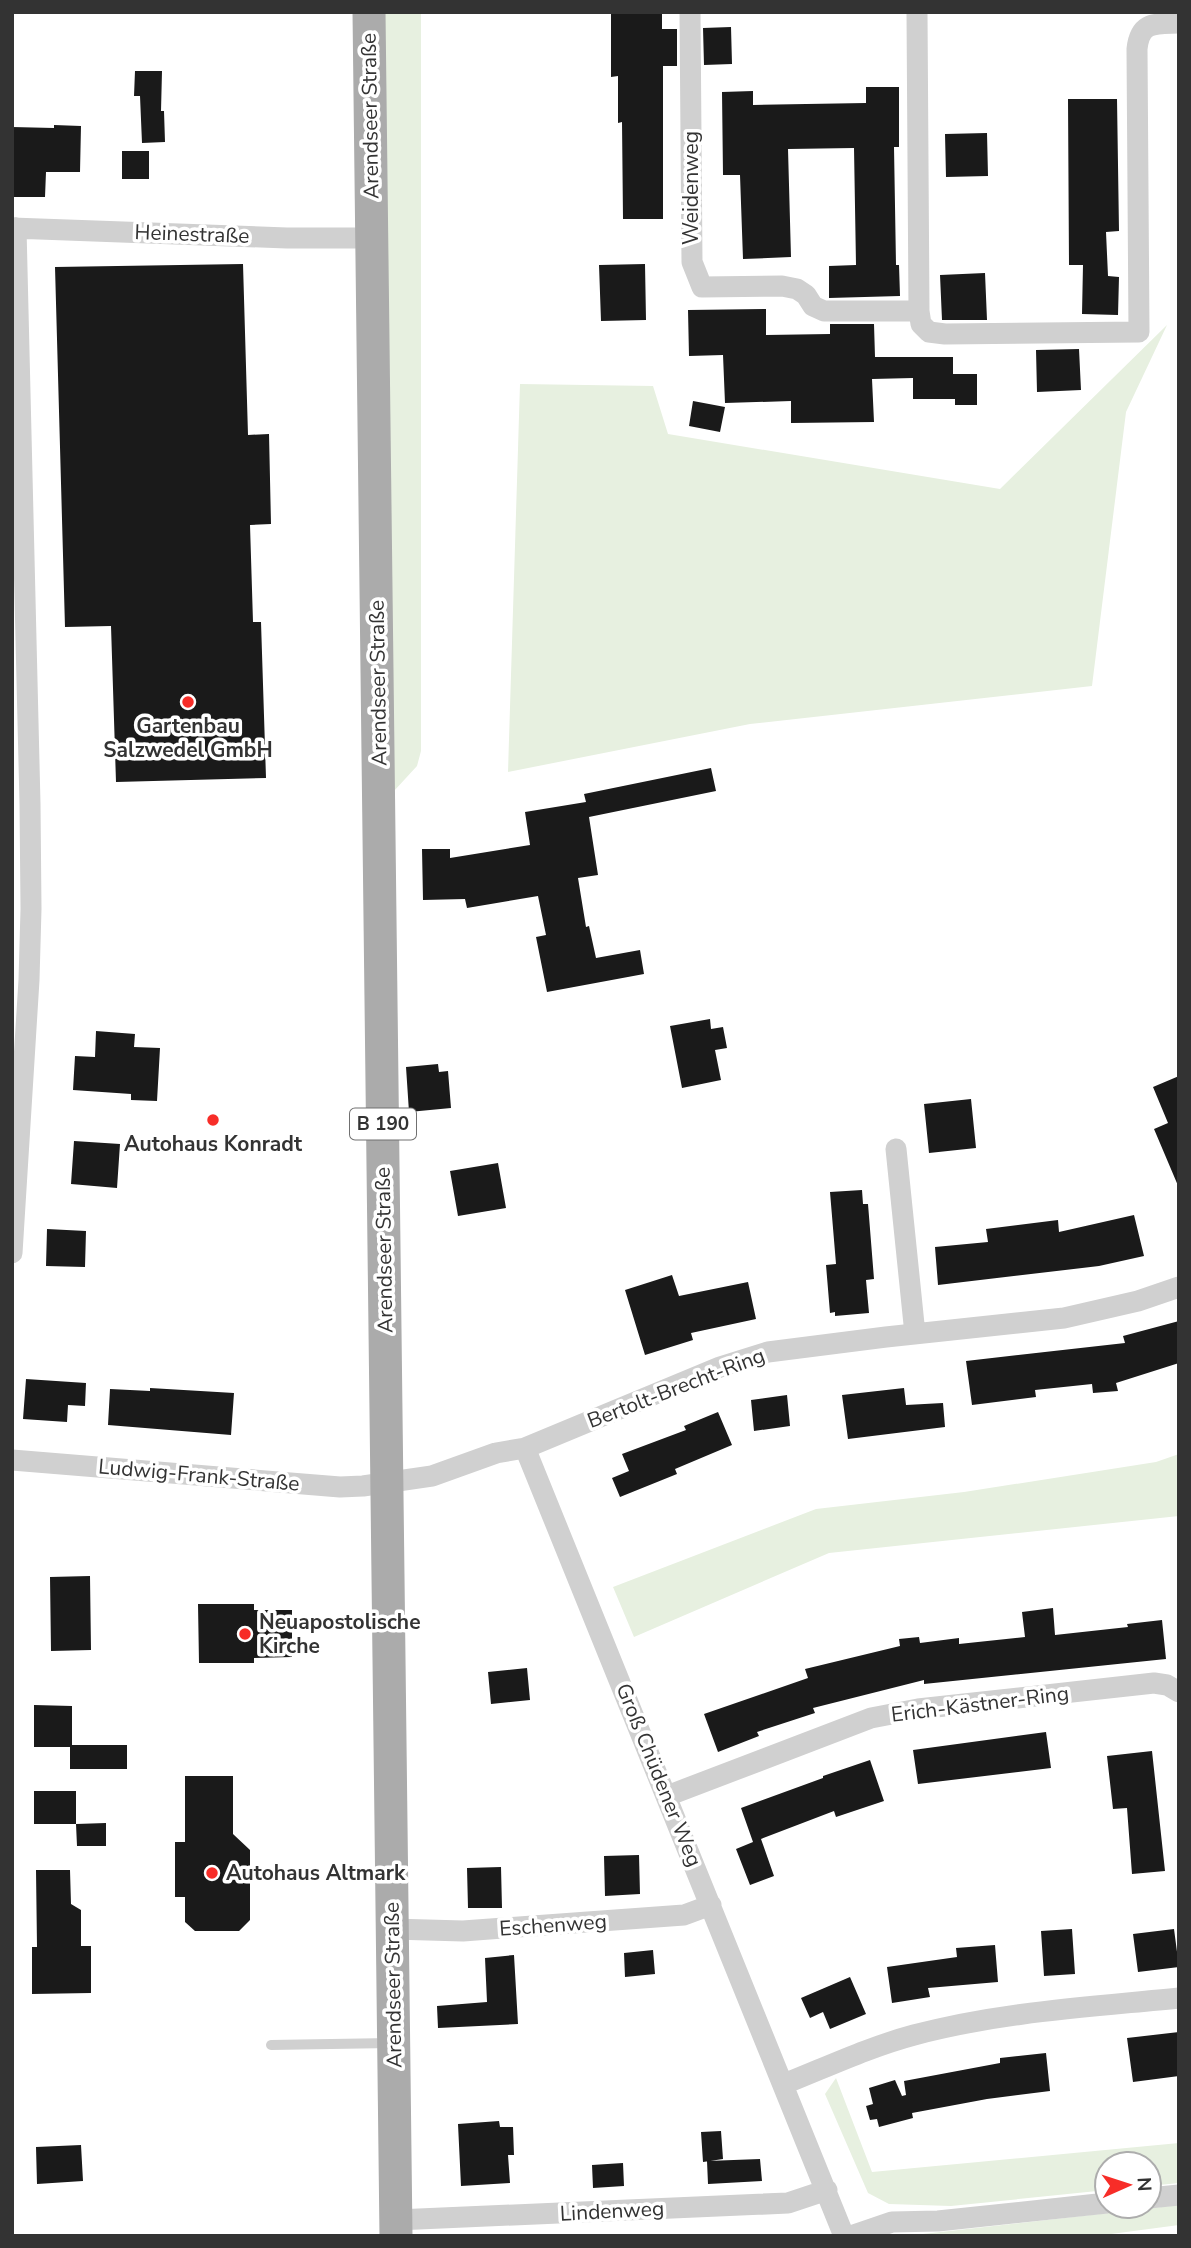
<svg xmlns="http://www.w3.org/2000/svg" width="1191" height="2248" font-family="'Nunito Sans',sans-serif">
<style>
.green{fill:#e7f0e0}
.building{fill:#1a1a1a}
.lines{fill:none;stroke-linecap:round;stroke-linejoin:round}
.lane{stroke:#d0d0d0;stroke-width:10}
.street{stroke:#d0d0d0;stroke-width:21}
.primary{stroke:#ababab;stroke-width:33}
.poi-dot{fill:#f72d28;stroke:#fff;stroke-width:2.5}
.labels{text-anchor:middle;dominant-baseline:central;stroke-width:7;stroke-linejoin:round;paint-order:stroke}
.shield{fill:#fff;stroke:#707070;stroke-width:2}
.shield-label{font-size:19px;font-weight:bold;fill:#333}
.street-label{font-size:21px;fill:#333;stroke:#fff}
.poi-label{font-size:21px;font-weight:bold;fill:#333;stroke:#fff}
</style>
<rect width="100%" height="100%" fill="#fff"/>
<!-- green -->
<path class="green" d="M382,12H421V751L417,766L394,791Z
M1167,325L1126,412L1092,686L750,724L508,772L520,384L653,386L668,434L1000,489Z
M1179,1454V1516L829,1553L634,1637L613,1587L816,1509L964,1492L1156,1462Z
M836,2078L872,2172L1179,2143V2183L1149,2186V2164H1107V2190L951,2206L889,2204L868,2193L825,2094Z
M1179,2205V2225L1096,2236H905Z"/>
<!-- building -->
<path class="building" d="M611,12H662V29H677V66H663V219H623L622,122L618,123V76L611,77Z
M731,27L732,64L704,65L703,28Z
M135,71H162L161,111H164L165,142L142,143L140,96H134Z
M866,87H899V147H894L896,265H899L900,296L829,298V266L856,265L854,148L788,149L791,257L743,259L740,175H723L722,92L753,91V105L866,103Z
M1068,99H1117L1119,231L1106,232L1108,276L1119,277L1118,315L1082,314L1083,265H1069Z
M54,125L81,126L80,172H46L45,197H12V127L54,128Z
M987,133L988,176L946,177L945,134Z
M122,151H149V179H122Z
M243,264L248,435L269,434L271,524L250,525L253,622H261L266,778L116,782L111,626L65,627L55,267Z
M645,264L646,320L601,321L599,265Z
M985,273L987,320H942L940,275Z
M766,309V335L830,334V324H874L875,357H953V374H977V405H955V399H913V378L872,379L874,422L791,423V401L725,403L723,355L689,356L688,310Z
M1079,349L1081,390L1037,392L1036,350Z
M693,401L725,407L720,432L689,426Z
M711,768L716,791L589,817L598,875L578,878L586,927L589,926L596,958L640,950L644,974L547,992L536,937L546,935L538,896L467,908L465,899L423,900L422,849H450V858L530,845L525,812L586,802L584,794Z
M710,1019L711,1029L723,1027L727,1048L715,1050L721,1080L682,1088L670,1026Z
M96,1031L135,1034L134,1047L160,1048L157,1101L131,1100V1094L73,1090L75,1056L95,1057Z
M438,1064L439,1072L448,1071L451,1108L409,1112L406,1067Z
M1179,1076V1188L1154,1129L1168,1123L1153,1087Z
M971,1099L976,1148L929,1153L924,1104Z
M74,1141L120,1144L117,1188L71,1184Z
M498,1163L506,1208L458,1216L450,1171Z
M862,1190L863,1204H868L874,1279L866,1280L869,1313L835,1316V1312L830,1313L826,1265L836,1264L830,1192Z
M1134,1215L1144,1256L1099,1266L938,1285L935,1247L988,1242L986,1229L1058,1220L1059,1232Z
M47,1229L86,1231L85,1267L46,1266Z
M672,1275L679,1296L748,1282L756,1319L691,1333L693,1340L645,1355L625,1290Z
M1179,1321V1363L1116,1383L1118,1391L1093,1393L1092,1384L1035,1390L1036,1397L972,1405L966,1361L1125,1343L1123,1336Z
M26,1379L86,1383L85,1406L68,1405L67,1422L23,1419Z
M150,1388L234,1393L231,1435L108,1425L110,1389L150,1391Z
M904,1388L906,1405L943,1403L945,1427L848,1439L842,1395Z
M787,1395L790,1426L754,1431L751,1400Z
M718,1412L732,1445L675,1469L677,1474L620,1497L612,1478L629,1471L622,1454L686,1430L684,1426Z
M90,1576L91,1650L51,1651L50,1577Z
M198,1604H254V1610H292V1657L254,1658V1663H199Z
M1053,1608L1055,1635L1128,1627L1127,1624L1162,1620L1166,1659L924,1684V1680L813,1708L815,1713L757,1732L759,1736L718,1752L704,1714L808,1678L805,1669L900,1646L899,1639L919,1637L920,1643L959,1638V1644L1025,1637L1022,1612Z
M527,1668L530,1700L491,1704L488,1672Z
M34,1705L72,1706V1745H127V1769H70V1747H34Z
M1046,1732L1051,1768L918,1784L913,1750Z
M1152,1751L1165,1871L1132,1874L1127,1808L1113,1809L1107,1756Z
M870,1760L884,1801L836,1817L834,1811L761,1839L774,1876L750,1885L736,1849L753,1842L741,1808L823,1778V1776Z
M185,1776H233V1834L250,1850V1920L239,1931H195L185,1922V1897H175V1842H185Z
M34,1791H76V1824H34Z
M106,1823V1846H77L76,1824Z
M639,1855L640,1894L605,1896L604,1856Z
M501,1867L502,1908H468L467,1868Z
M36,1870H70L71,1904L81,1910V1946H91V1993L32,1994V1947H37Z
M1072,1929L1075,1974L1044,1976L1041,1931Z
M1174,1929L1179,1967L1138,1972L1133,1934Z
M995,1945L998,1982L928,1988L930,1997L892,2003L887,1967L957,1957L956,1948Z
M653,1950L655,1974L625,1977L624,1953Z
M514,1955L518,2024L438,2028L437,2006L487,2002L485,1958Z
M850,1977L866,2014L830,2029L823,2012L810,2018L801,1998Z
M1179,2032V2076L1133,2082L1127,2038Z
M1046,2053L1050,2091L987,2099L912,2113L913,2118L879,2127L877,2119L870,2120L866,2106L873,2104L869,2088L895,2080L902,2096L906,2095L904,2081L1000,2063V2058Z
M499,2121L500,2127H513L514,2155H508L510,2183L461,2186L458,2124Z
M721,2131L723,2159L703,2162L701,2132Z
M81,2145L83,2181L37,2184L36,2147Z
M760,2159L762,2181L708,2184L707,2161Z
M623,2163L624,2186L593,2188L592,2165Z"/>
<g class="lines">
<!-- lane -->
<path class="lane" d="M271,2045L391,2043"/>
<!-- street -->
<path class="street" d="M690,12L692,262L702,287L782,286L797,289L806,295L813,306L824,311H919L921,324L929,332L945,334L1139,332L1137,49C1140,21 1155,24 1179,23
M917,12L919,311
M12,228L287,238H372
M896,1149L915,1334
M12,1253L29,980L31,909L30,804L16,228
M525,1448L720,1367L768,1352L886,1337L1064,1318L1138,1301L1179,1287
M12,1460L340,1487L363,1486L432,1476L496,1453L525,1448L844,2236
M667,1796L871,1718L918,1709L1154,1683L1167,1685L1179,1692
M392,1929L463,1931L684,1915L711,1905
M784,2084C827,2067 869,2047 914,2035C1000,2012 1090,2007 1179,1998
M1149,2198L1179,2195
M396,2220L788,2203L827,2190
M851,2236L892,2222L938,2221L1107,2203"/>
<!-- primary -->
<path class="primary" d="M369,12L396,2236"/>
</g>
<!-- markers -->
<g class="poi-dot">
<circle cx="188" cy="702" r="7"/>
<circle cx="213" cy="1120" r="7"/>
<circle cx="245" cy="1634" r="7"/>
<circle cx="212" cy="1873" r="7"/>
</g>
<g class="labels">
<!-- shield labels -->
<rect class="shield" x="350" y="1108.5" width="66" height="31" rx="5"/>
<g class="shield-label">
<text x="383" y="1124">B 190</text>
</g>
<!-- street labels -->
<g class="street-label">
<text transform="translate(370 116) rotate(-91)">Arendseer Straße</text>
<text transform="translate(691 188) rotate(-90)">Weidenweg</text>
<text transform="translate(192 234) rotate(2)">Heinestraße</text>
<text transform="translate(378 683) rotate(-91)">Arendseer Straße</text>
<text transform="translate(384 1250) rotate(-91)">Arendseer Straße</text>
<text transform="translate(676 1388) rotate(-21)">Bertolt-Brecht-Ring</text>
<text transform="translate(199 1475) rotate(5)">Ludwig-Frank-Straße</text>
<text transform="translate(980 1704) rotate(-7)">Erich-Kästner-Ring</text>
<text transform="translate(659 1775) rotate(68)">Groß Chüdener Weg</text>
<text transform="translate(553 1925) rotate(-4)">Eschenweg</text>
<text transform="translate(393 1985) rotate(-91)">Arendseer Straße</text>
<text transform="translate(612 2211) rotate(-3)">Lindenweg</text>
</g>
<!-- poi labels -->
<g class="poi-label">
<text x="188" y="726">Gartenbau<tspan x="188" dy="24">Salzwedel GmbH</tspan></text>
<text x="213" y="1144">Autohaus Konradt</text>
<text x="259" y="1622" text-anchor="start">Neuapostolische<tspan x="259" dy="24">Kirche</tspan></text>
<text x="226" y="1873" text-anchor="start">Autohaus Altmark</text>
</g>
</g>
<!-- border -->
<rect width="1191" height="2248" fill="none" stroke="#333333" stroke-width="28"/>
<!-- north arrow -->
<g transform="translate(1128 2185) rotate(87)"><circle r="33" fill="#ffffff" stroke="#adadad" stroke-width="2"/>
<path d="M0-5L12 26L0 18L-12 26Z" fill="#f72d28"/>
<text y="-10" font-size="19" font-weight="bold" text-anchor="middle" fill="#333333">N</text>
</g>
</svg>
